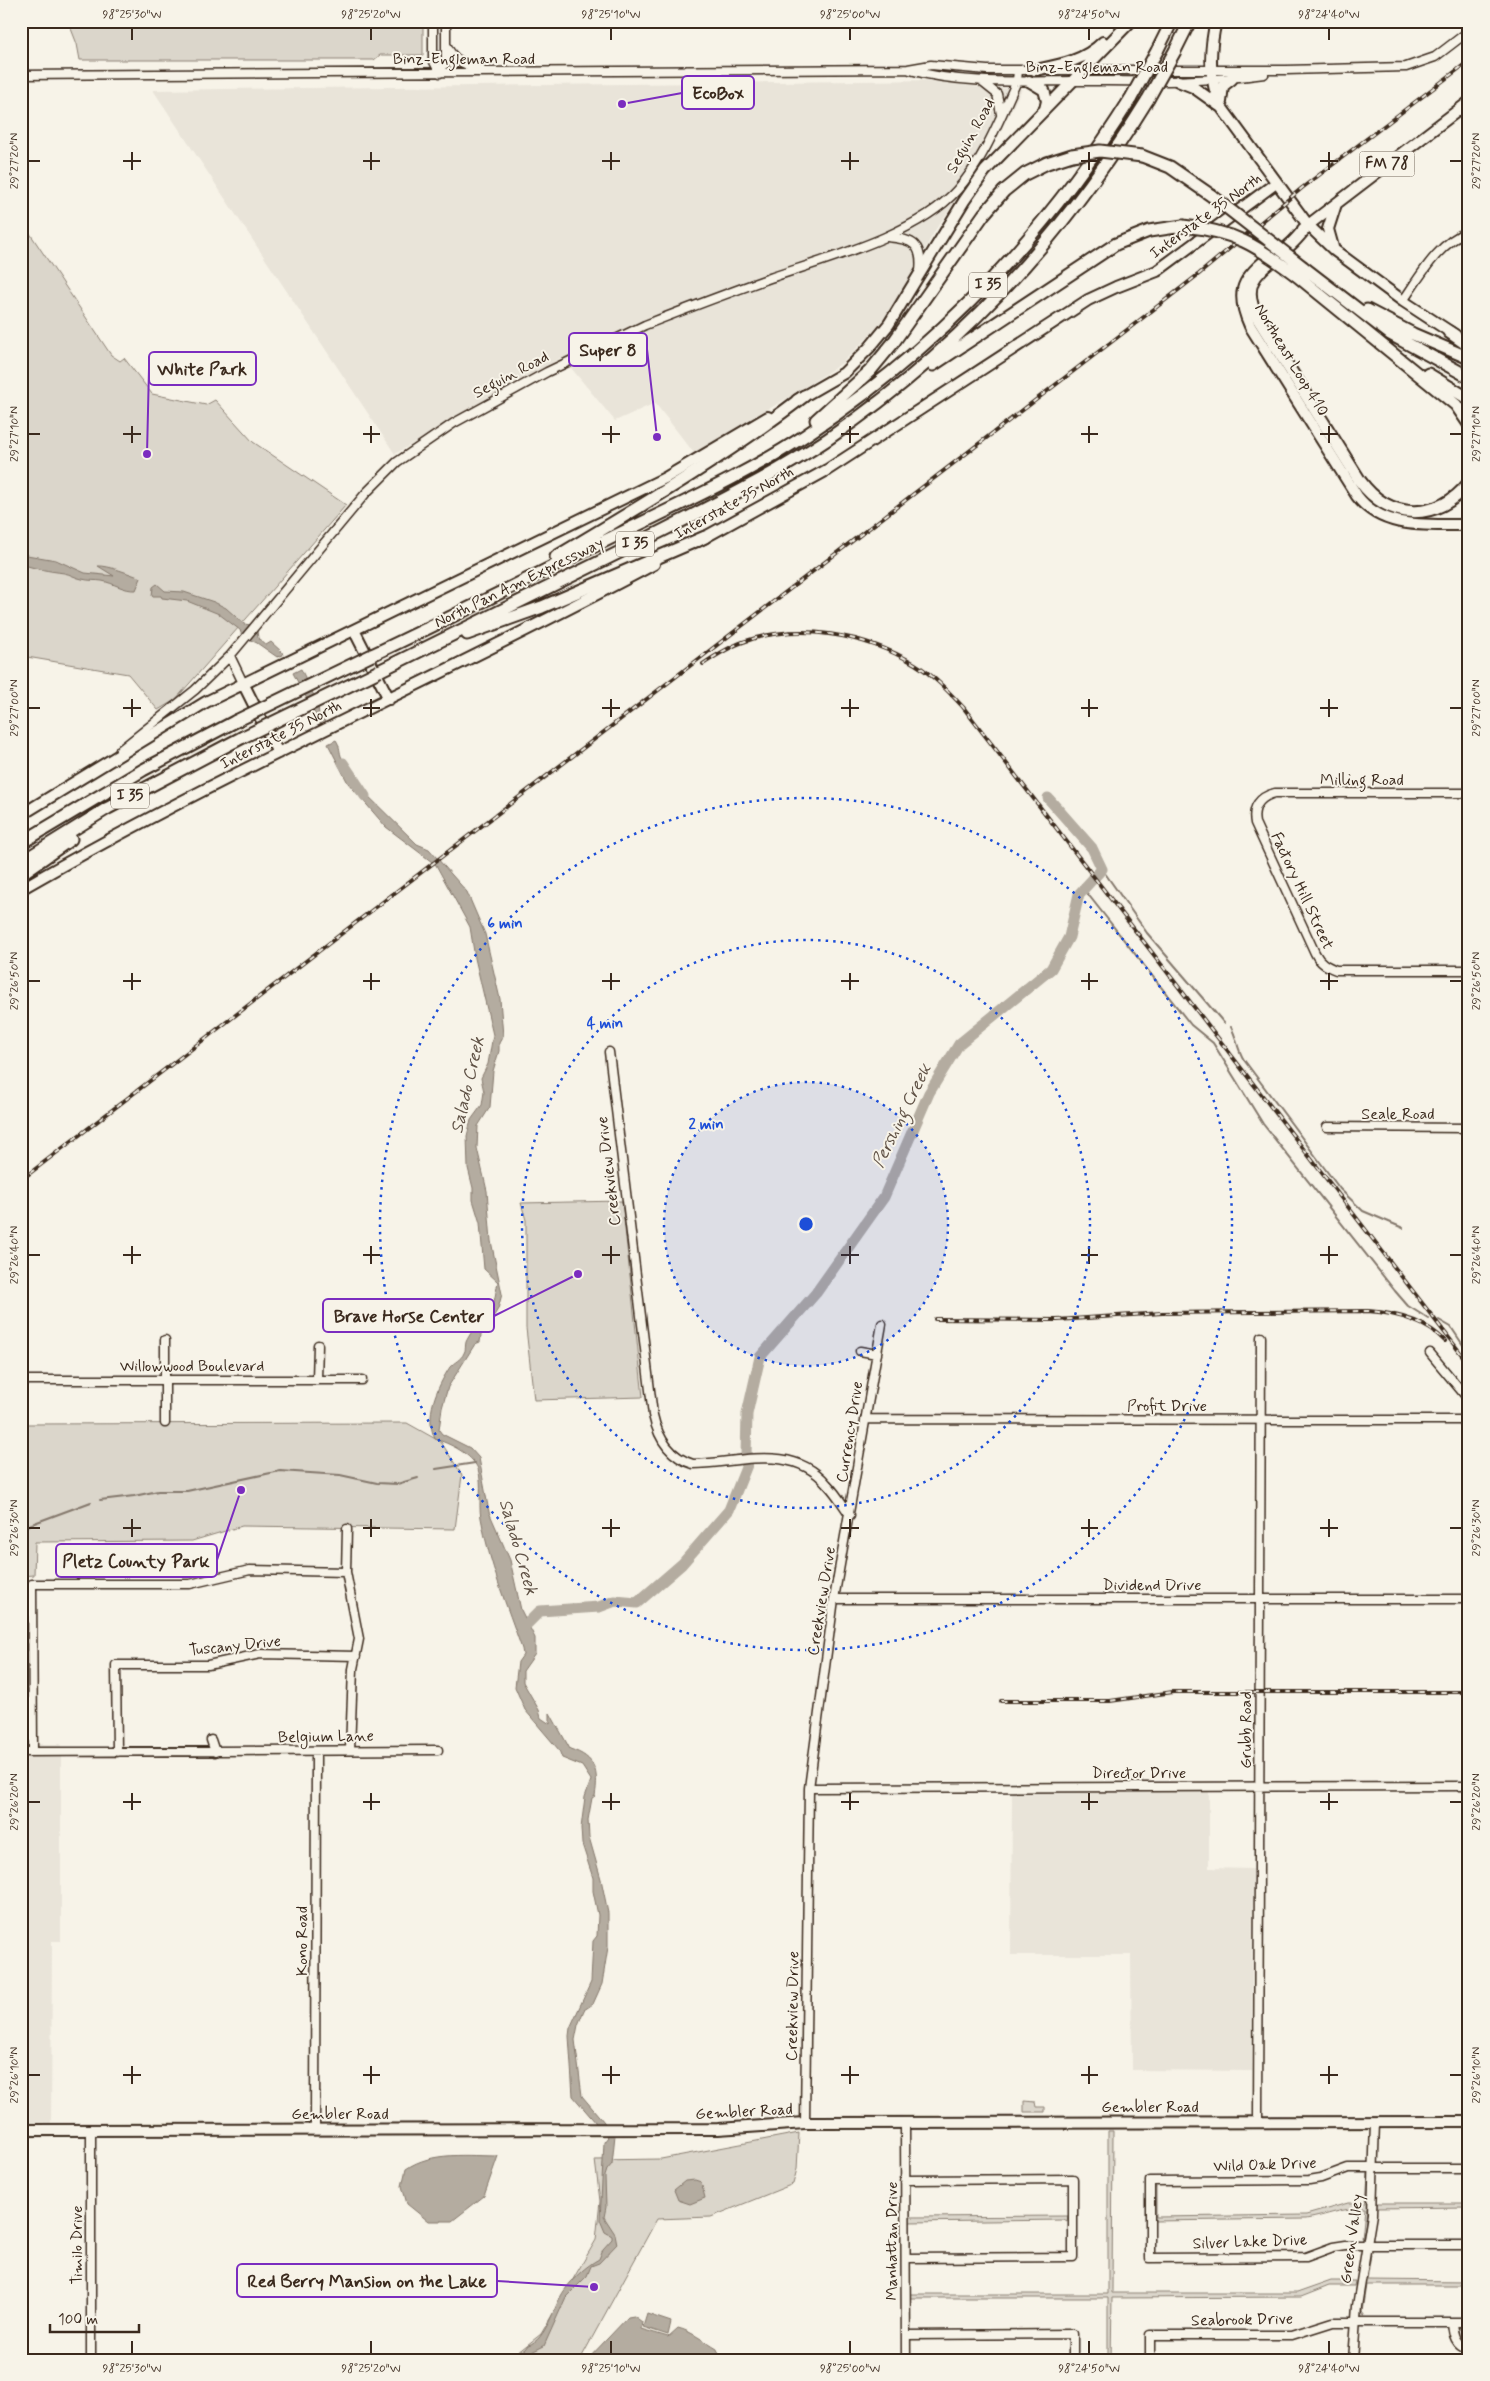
<svg xmlns="http://www.w3.org/2000/svg" width="1490" height="2381" font-family="Mynerve,sans-serif">
<style>
.built{fill:#e9e4d9}
.green{fill:#dbd6cb;stroke:#8b8074}
.water{fill:#b4aca0;stroke:#84786c}
.lines{fill:none;stroke-linecap:round;stroke-linejoin:round}
.stream{stroke:#84786c;stroke-width:2}
.river{stroke:#b4aca0;stroke-width:11}
.minor-casing{stroke:#3b2a1e;stroke-width:11}
.major-casing{stroke:#3b2a1e;stroke-width:14}
.highway-casing{stroke:#3b2a1e;stroke-width:15}
.minor{stroke:#f7f3e8;stroke-width:8}
.major{stroke:#f7f3e8;stroke-width:10}
.highway{stroke:#f7f3e8;stroke-width:11}
.rail-casing{stroke:#3b2a1e;stroke-width:4}
.rail{stroke:#f7f3e8;stroke-width:2;stroke-dasharray:5.5;stroke-linecap:butt}
.highway-bridge-casing{stroke:#3b2a1e;stroke-width:15;stroke-linecap:butt}
.highway-bridge{stroke:#f7f3e8;stroke-width:11}
.ticks{fill:none;stroke:#3b2a1e;stroke-width:2}
.ring{fill:none;stroke:#1d4ed8;stroke-width:2.5;stroke-dasharray:2.5 5}
.labels{text-anchor:middle;dominant-baseline:central;stroke-width:4;stroke-linejoin:round;paint-order:stroke}
.shield{fill:#f7f3e8;stroke:#73665b;stroke-width:1}
.shield-label{font-size:15px;font-weight:bold;fill:#3b2a1e}
.street-label{font-size:16px;fill:#3b2a1e;stroke:#f7f3e8}
.water-label{font-size:18px;font-style:italic;fill:#5f5145;stroke:#f7f3e8}
.centre{fill:#1d4ed8;stroke:#f7f3e8;stroke-width:2.5}
.ring-label{font-size:15px;text-anchor:middle;font-weight:bold;fill:#1d4ed8;stroke:#f7f3e8;stroke-width:4;stroke-linejoin:round;paint-order:stroke}
.leader{fill:none;stroke:#7b2cbf;stroke-width:2}
.callout-dot{fill:#7b2cbf;stroke:#f7f3e8;stroke-width:2}
.callout{fill:#f7f3e8;stroke:#7b2cbf;stroke-width:2}
.callout-label{font-size:18px;text-anchor:middle;font-weight:bold;fill:#3b2a1e}
.neatline{fill:none;stroke:#3b2a1e;stroke-width:2}
.ticks-label{font-size:12px;text-anchor:middle;fill:#3b2a1e}
</style>
<rect width="100%" height="100%" fill="#f7f3e8"/>
<filter id="ink" filterUnits="userSpaceOnUse"><feTurbulence type="fractalNoise" baseFrequency=".02" numOctaves="2"/><feDisplacementMap in="SourceGraphic" scale="10" xChannelSelector="R" yChannelSelector="G"/><feConvolveMatrix kernelMatrix="1 2 1 2 8 2 1 2 1" color-interpolation-filters="sRGB"/></filter>
<g filter="url(#ink)">
<!-- built -->
<path class="built" d="M938,80L979,87L1022,89L992,148L936,229L905,286L879,326L842,363L796,393L694,453L655,403L615,421L562,357L395,454L153,90Z
M25,1575V1744H61V1941H52L51,2138H21V1576Z
M1012,1790L1209,1792V1868L1253,1869L1252,2071L1132,2070L1131,1955H1011Z"/>
<!-- green -->
<path class="green" d="M68,21H423V55H380L374,60H80L77,44Z
M21,220L111,355L120,361L124,358L152,394L206,405L215,400L253,442L346,505L175,700L158,710L128,674L21,656Z
M622,1201L643,1397L534,1400L526,1328V1220L521,1203Z
M407,1423L441,1442L462,1475L455,1529L242,1526L192,1541L35,1542L34,1575L21,1576V1424Z
M1024,2101L1035,2102L1036,2107H1045V2112H1024Z
M1108,2131H1113L1112,2293H1297L1331,2281H1355L1354,2286H1329L1301,2297L1112,2298L1111,2360H1108V2298H908V2294H1108Z
M799,2133L797,2169L793,2184L711,2217L657,2219L580,2360H508L541,2334L596,2240L600,2201L595,2160L661,2159Z
M1368,2174L1370,2180L1365,2227L1362,2238L1365,2208C1341,2208 1329,2215 1306,2219L1153,2221V2192L1156,2187V2217L1306,2215L1348,2203H1366Z
M1376,2203H1469V2207L1376,2208Z
M908,2216L910,2217L1068,2216L1067,2222L1064,2220L908,2222Z
M1371,2254L1367,2280L1469,2281V2285H1366L1362,2312L1365,2316L1361,2314L1360,2308Z
M1460,2326H1469V2344L1459,2339L1456,2331Z"/>
<!-- water -->
<path class="water" d="M21,554L56,560L85,573L114,576L98,566C108,565 130,574 141,578L136,590C124,591 114,583 102,581C96,580 89,581 82,579C76,578 70,574 64,573C49,571 36,569 21,564Z
M157,584L165,591L184,592L214,602L226,608L244,624L251,625L257,631L258,638L266,645L271,642L282,652L283,655L277,657L257,643L242,636L240,630L219,614L187,601L162,598L161,596H152L153,587Z
M301,669L318,704L319,716L322,715L325,723L321,725L293,673Z
M336,740C340,746 339,749 341,756C344,765 350,771 352,780L417,844L429,849L467,892L485,934L500,999L503,1036L499,1043V1051L493,1071L490,1107L478,1126L477,1148L487,1191L491,1241L502,1294L498,1309L487,1327L482,1329L480,1342L475,1344L448,1387L442,1408L439,1430L442,1434L470,1448L479,1458L489,1512L510,1560L521,1610L535,1638V1654L523,1671V1682L539,1710L541,1718L550,1724V1713L570,1749C596,1757 599,1772 595,1796L592,1798L588,1820L589,1837L601,1879L608,1913V1947L602,1984L593,2004L584,2010L578,2025L575,2040L582,2096L615,2135L612,2164L607,2170L605,2176L606,2207L604,2217L615,2234L617,2244L599,2263L591,2266L587,2276L566,2297L544,2346L515,2360H508L525,2349L528,2345C546,2341 554,2305 564,2291C573,2278 586,2266 599,2259L603,2249L612,2239V2236L605,2232L600,2220L604,2142L608,2137L573,2096L569,2036L570,2028L591,1982L593,1941L597,1936L598,1915L593,1891V1878L582,1844L581,1828L585,1797L591,1780L582,1766L562,1758L559,1750L525,1710L515,1687L518,1662L523,1655L522,1649C507,1606 489,1563 481,1518C478,1502 483,1485 478,1469C472,1454 449,1443 435,1439C424,1416 437,1387 450,1367C454,1362 461,1360 464,1353C466,1350 465,1346 466,1342C468,1337 481,1317 485,1314C488,1313 490,1314 492,1312L498,1282L484,1269L480,1223L473,1200V1188L468,1168L467,1136L471,1120L482,1105L484,1092L481,1078L488,1064L493,1035L475,958L470,927L436,865L386,827L348,783L328,744Z
M498,2156L484,2196L452,2221H428L407,2204L402,2186L406,2169C432,2151 467,2156 498,2156Z
M695,2180L701,2182L705,2198L690,2204L678,2200L674,2190L685,2181Z
M647,2314L671,2322L668,2335L643,2327Z
M634,2316L642,2322L641,2329L668,2337L678,2328C691,2331 705,2342 717,2349L721,2360H587L628,2317Z"/>
<g class="lines">
<!-- stream -->
<path class="stream" d="M1102,869L1147,933L1224,1023
M1083,888L1191,1025L1213,1043L1263,1124L1395,1291L1408,1306L1429,1319
M1231,1027C1237,1038 1237,1049 1244,1060L1340,1189L1363,1211L1403,1228
M1439,1320L1451,1327L1469,1354
M436,1469L475,1463
M100,1500L134,1496L158,1491H187L280,1471L340,1475L377,1483L397,1484L418,1478
M21,1528L91,1502"/>
<!-- river -->
<path class="river" d="M343,763L365,796
M746,1455L747,1414L760,1357L816,1293L884,1197L929,1093L959,1044L1051,969L1069,937L1079,894L1102,869L1092,848L1048,798
M523,1628L540,1611L599,1607L615,1601L637,1603L682,1564L729,1510L747,1465"/>
<!-- minor casing -->
<g class="minor-casing">
<path id="minor" d="M433,21V60L440,73
M447,46C453,61 467,65 481,70
M910,70C963,85 1022,81 1077,81C1141,81 1201,83 1264,74
M1050,70H1286L1406,67L1435,57L1469,31
M440,73L446,60V21
M21,75L908,69L931,65L987,70H1038
M982,82L997,94L1001,114
M887,237C913,239 923,244 920,272
M1403,301C1421,275 1438,243 1469,231
M230,656L243,683
M120,750L195,690L230,656L366,493L397,462L454,423L547,372L645,325C686,309 728,293 770,278C826,259 917,235 957,190C984,160 1000,118 1017,81L1018,70
M1469,793H1275C1259,797 1252,807 1255,823L1315,953C1320,963 1326,966 1336,970H1469
M609,1052L653,1415C658,1438 670,1457 693,1464C739,1463 793,1443 827,1484C836,1493 843,1505 850,1515
M1327,1127L1469,1128
M165,1340V1423
M860,1351L877,1354
M1430,1353L1469,1400
M317,1379L318,1345
M21,1380H362
M865,1419L1469,1420
M347,1529L346,1572L359,1639L353,1669L350,1750
M834,1599H1469
M211,1740L215,1752
M21,1752L438,1750
M33,1752L32,1584H190L250,1570L346,1572
M117,1752L116,1665H208L260,1654L356,1656
M809,1788L1469,1786
M1258,2122L1261,1337
M805,2123L809,1788L834,1599L882,1324
M905,2123L906,2360
M91,2130V2360
M315,2130L316,1751
M1469,2168H1348L1321,2178L1309,2180L1150,2181V2258L1306,2257L1333,2247L1346,2245H1469
M906,2180L1073,2179V2257L906,2258
M1452,2322C1453,2335 1455,2345 1469,2349
M906,2335L1073,2334V2360
M1150,2360V2335H1292L1333,2322H1469
M1353,2360L1357,2306L1372,2214L1375,2122"/>
</g>
<!-- major casing -->
<g class="major-casing">
<path id="major" d="M1216,21C1209,51 1208,80 1222,108L1308,225L1334,250L1403,301L1455,335
M1035,70C1060,65 1084,61 1103,42
M1029,81L1044,90L1047,101L1045,109
M1178,81L1193,87L1221,107
M1221,102L1223,86L1232,79
M1303,229L1469,102
M1333,247L1328,229L1336,204
M1267,259C1240,280 1236,295 1250,326L1357,496C1383,531 1430,524 1469,525
M797,400L844,373L870,347L889,324L964,201L985,171L1131,21
M698,541L827,470L1088,300L1116,287L1157,271L1276,183
M354,630L389,699
M243,683L278,753
M21,815L206,702L665,478L768,417
M21,889C227,770 445,676 654,564
M21,2130L718,2129L805,2123L1469,2122"/>
</g>
<!-- highway casing -->
<g class="highway-casing">
<path id="highway" d="M1157,51L1172,21
M1175,51L1190,21
M1142,156L1170,167L1212,196
M1308,225C1302,232 1297,239 1290,245C1265,269 1237,277 1257,317L1360,481C1389,521 1437,522 1469,483
M1303,267L1390,334L1469,377
M1296,275L1456,405L1469,424
M1367,310L1413,334L1469,358
M1449,332L1469,346
M933,365L1116,244L1149,231L1183,226
M1428,374L1469,399
M816,420L870,371L893,343L984,214L1004,191L1025,174L1047,163L1072,155
M556,557C641,506 725,457 804,396
M467,634L542,607L705,537
M372,655C455,616 537,574 619,534C682,503 747,474 806,435C939,347 1047,233 1131,98
M379,671C463,630 546,588 630,547C697,513 765,481 828,439C959,350 1065,234 1148,99
M21,843L143,770L236,721
M21,862L108,808L243,737
M21,874L71,839"/>
</g>
<!-- minor -->
<use href="#minor" class="minor"/>
<!-- major -->
<use href="#major" class="major"/>
<!-- highway -->
<use href="#highway" class="highway"/>
<!-- rail casing -->
<g class="rail-casing">
<path id="rail" d="M703,664C715,656 729,647 743,642C798,622 865,634 915,664C933,675 948,691 963,707L1469,1364
M21,1180L1136,323L1199,274L1302,188L1469,61
M935,1319L1057,1320L1162,1313L1368,1311C1395,1313 1426,1321 1445,1341
M1001,1701H1110L1173,1692H1469"/>
</g>
<!-- rail -->
<use href="#rail" class="rail"/>
<!-- highway-bridge casing -->
<g class="highway-bridge-casing">
<path id="highway-bridge" d="M1131,98L1157,51
M1148,99L1175,51
M1072,155L1100,151L1142,156
M1212,196L1303,267
M1183,226C1234,231 1256,245 1296,275
M236,721L372,655
M243,737L379,671"/>
</g>
<!-- highway-bridge -->
<use href="#highway-bridge" class="highway-bridge"/>
</g>
</g>
<!-- ticks -->
<path class="ticks" d="M132,28V40M371,28V40M611,28V40M850,28V40M1089,28V40M1329,28V40M132,152V170M371,152V170M611,152V170M850,152V170M1089,152V170M1329,152V170M28,161H40M123,161H141M363,161H380M602,161H620M841,161H859M1081,161H1098M1320,161H1338M1450,161H1462M132,426V443M371,426V443M611,426V443M850,426V443M1089,426V443M1329,426V443M28,434H40M123,434H141M363,434H380M602,434H620M841,434H859M1081,434H1098M1320,434H1338M1450,434H1462M132,699V717M371,699V717M611,699V717M850,699V717M1089,699V717M1329,699V717M28,708H40M123,708H141M363,708H380M602,708H620M841,708H859M1081,708H1098M1320,708H1338M1450,708H1462M132,973V990M371,973V990M611,973V990M850,973V990M1089,973V990M1329,973V990M28,981H40M123,981H141M363,981H380M602,981H620M841,981H859M1081,981H1098M1320,981H1338M1450,981H1462M132,1246V1264M371,1246V1264M611,1246V1264M850,1246V1264M1089,1246V1264M1329,1246V1264M28,1255H40M123,1255H141M363,1255H380M602,1255H620M841,1255H859M1081,1255H1098M1320,1255H1338M1450,1255H1462M132,1519V1537M371,1519V1537M611,1519V1537M850,1519V1537M1089,1519V1537M1329,1519V1537M28,1528H40M123,1528H141M363,1528H380M602,1528H620M841,1528H859M1081,1528H1098M1320,1528H1338M1450,1528H1462M132,1793V1810M371,1793V1810M611,1793V1810M850,1793V1810M1089,1793V1810M1329,1793V1810M28,1802H40M123,1802H141M363,1802H380M602,1802H620M841,1802H859M1081,1802H1098M1320,1802H1338M1450,1802H1462M132,2066V2084M371,2066V2084M611,2066V2084M850,2066V2084M1089,2066V2084M1329,2066V2084M28,2075H40M123,2075H141M363,2075H380M602,2075H620M841,2075H859M1081,2075H1098M1320,2075H1338M1450,2075H1462M132,2341V2354M371,2341V2354M611,2341V2354M850,2341V2354M1089,2341V2354M1329,2341V2354"/>
<!-- distance rings -->
<circle cx="806" cy="1224" r="142" fill="#1d4ed8" fill-opacity=".12"/>
<g class="ring">
<circle cx="806" cy="1224" r="142"/>
<circle cx="806" cy="1224" r="284"/>
<circle cx="806" cy="1224" r="426"/>
</g>
<g class="labels">
<!-- shield labels -->
<g class="shield">
<rect x="1359.5" y="151.5" width="55" height="25" rx="4"/>
<rect x="969" y="272.5" width="38" height="25" rx="4"/>
<rect x="616" y="531.5" width="38" height="25" rx="4"/>
<rect x="111" y="783.5" width="38" height="25" rx="4"/>
</g>
<g class="shield-label">
<text x="1387" y="164">FM 78</text>
<text x="988" y="285">I 35</text>
<text x="635" y="544">I 35</text>
<text x="130" y="796">I 35</text>
</g>
<!-- street labels -->
<g class="street-label">
<text x="464" y="59">Binz-Engleman Road</text>
<text x="1097" y="67">Binz-Engleman Road</text>
<text transform="translate(971 136) rotate(-61)">Seguin Road</text>
<text transform="translate(1206 216) rotate(-36)">Interstate 35 North</text>
<text transform="translate(1291 360) rotate(59)">Northeast Loop 410</text>
<text transform="translate(511 375) rotate(-28)">Seguin Road</text>
<text transform="translate(734 503) rotate(-29)">Interstate 35 North</text>
<text transform="translate(519 583) rotate(-26)">North Pan Am Expressway</text>
<text transform="translate(281 735) rotate(-27)">Interstate 35 North</text>
<text x="1362" y="780">Milling Road</text>
<text transform="translate(1302 891) rotate(65)">Factory Hill Street</text>
<text x="1398" y="1114">Seale Road</text>
<text transform="translate(609 1171) rotate(-97)">Creekview Drive</text>
<text x="192" y="1366">Willowwood Boulevard</text>
<text x="1167" y="1406">Profit Drive</text>
<text transform="translate(850 1432) rotate(-81)">Currency Drive</text>
<text x="1152" y="1585">Dividend Drive</text>
<text transform="translate(822 1601) rotate(-81)">Creekview Drive</text>
<text transform="translate(235 1646) rotate(-6)">Tuscany Drive</text>
<text transform="translate(1246 1730) rotate(-90)">Grubb Road</text>
<text transform="translate(326 1737) rotate(-1)">Belgium Lane</text>
<text x="1139" y="1773">Director Drive</text>
<text transform="translate(302 1941) rotate(-90)">Kono Road</text>
<text transform="translate(793 2006) rotate(-89)">Creekview Drive</text>
<text x="1150" y="2107">Gembler Road</text>
<text transform="translate(744 2112) rotate(-3)">Gembler Road</text>
<text x="340" y="2114">Gembler Road</text>
<text transform="translate(1265 2165) rotate(-2)">Wild Oak Drive</text>
<text transform="translate(1352 2239) rotate(-82)">Green Valley</text>
<text transform="translate(892 2241) rotate(-90)">Manhattan Drive</text>
<text transform="translate(1250 2242) rotate(-2)">Silver Lake Drive</text>
<text transform="translate(77 2245) rotate(-90)">Timilo Drive</text>
<text transform="translate(1242 2320) rotate(-1)">Seabrook Drive</text>
</g>
<!-- water labels -->
<g class="water-label">
<text transform="translate(468 1085) rotate(-77)">Salado Creek</text>
<text transform="translate(902 1116) rotate(-64)">Pershing Creek</text>
<text transform="translate(518 1547) rotate(74)">Salado Creek</text>
</g>
</g>
<circle cx="806" cy="1224" r="8" class="centre"/>
<g class="ring-label">
<text x="505" y="928">6 min</text>
<text x="605" y="1028">4 min</text>
<text x="706" y="1129">2 min</text>
</g>
<!-- callouts -->
<path class="leader" d="M622 104L682 93M657 437L647 349M147 454L149 368M578 1274L494 1316M241 1490L217 1560M594 2287L497 2281"/>
<g class="callout-dot">
<circle cx="622" cy="104" r="5"/>
<circle cx="657" cy="437" r="5"/>
<circle cx="147" cy="454" r="5"/>
<circle cx="578" cy="1274" r="5"/>
<circle cx="241" cy="1490" r="5"/>
<circle cx="594" cy="2287" r="5"/>
</g>
<g class="callout">
<rect x="682" y="76" width="72" height="33" rx="5"/>
<rect x="569" y="333" width="78" height="33" rx="5"/>
<rect x="149" y="352" width="107" height="33" rx="5"/>
<rect x="323" y="1299" width="171" height="33" rx="5"/>
<rect x="56" y="1544" width="161" height="33" rx="5"/>
<rect x="237" y="2264" width="260" height="33" rx="5"/>
</g>
<g class="callout-label">
<text x="718" y="99">EcoBox</text>
<text x="608" y="356">Super 8</text>
<text x="202" y="375">White Park</text>
<text x="409" y="1322">Brave Horse Center</text>
<text x="136" y="1567">Pletz County Park</text>
<text x="367" y="2287">Red Berry Mansion on the Lake</text>
</g>
<!-- margin -->
<rect width="1490" height="2381" fill="none" stroke="#f7f3e8" stroke-width="55"/>
<!-- scale -->
<path d="M50 2324v8h89v-8" fill="none" stroke="#3b2a1e" stroke-width="2.5"/>
<text x="58" y="2324" font-size="15" fill="#3b2a1e" stroke="#f7f3e8" stroke-width="4" paint-order="stroke">100 m</text>
<rect x="28" y="28" width="1434" height="2326" class="neatline"/>
<g class="ticks-label">
<text x="132" y="18">98°25'30"W</text>
<text x="371" y="18">98°25'20"W</text>
<text x="611" y="18">98°25'10"W</text>
<text x="850" y="18">98°25'00"W</text>
<text x="1089" y="18">98°24'50"W</text>
<text x="1329" y="18">98°24'40"W</text>
<text transform="translate(14 161) rotate(-90)" y="4">29°27'20"N</text>
<text transform="translate(1476 161) rotate(-90)" y="4">29°27'20"N</text>
<text transform="translate(14 434) rotate(-90)" y="4">29°27'10"N</text>
<text transform="translate(1476 434) rotate(-90)" y="4">29°27'10"N</text>
<text transform="translate(14 708) rotate(-90)" y="4">29°27'00"N</text>
<text transform="translate(1476 708) rotate(-90)" y="4">29°27'00"N</text>
<text transform="translate(14 981) rotate(-90)" y="4">29°26'50"N</text>
<text transform="translate(1476 981) rotate(-90)" y="4">29°26'50"N</text>
<text transform="translate(14 1255) rotate(-90)" y="4">29°26'40"N</text>
<text transform="translate(1476 1255) rotate(-90)" y="4">29°26'40"N</text>
<text transform="translate(14 1528) rotate(-90)" y="4">29°26'30"N</text>
<text transform="translate(1476 1528) rotate(-90)" y="4">29°26'30"N</text>
<text transform="translate(14 1802) rotate(-90)" y="4">29°26'20"N</text>
<text transform="translate(1476 1802) rotate(-90)" y="4">29°26'20"N</text>
<text transform="translate(14 2075) rotate(-90)" y="4">29°26'10"N</text>
<text transform="translate(1476 2075) rotate(-90)" y="4">29°26'10"N</text>
<text x="132" y="2372">98°25'30"W</text>
<text x="371" y="2372">98°25'20"W</text>
<text x="611" y="2372">98°25'10"W</text>
<text x="850" y="2372">98°25'00"W</text>
<text x="1089" y="2372">98°24'50"W</text>
<text x="1329" y="2372">98°24'40"W</text>
</g>
</svg>
